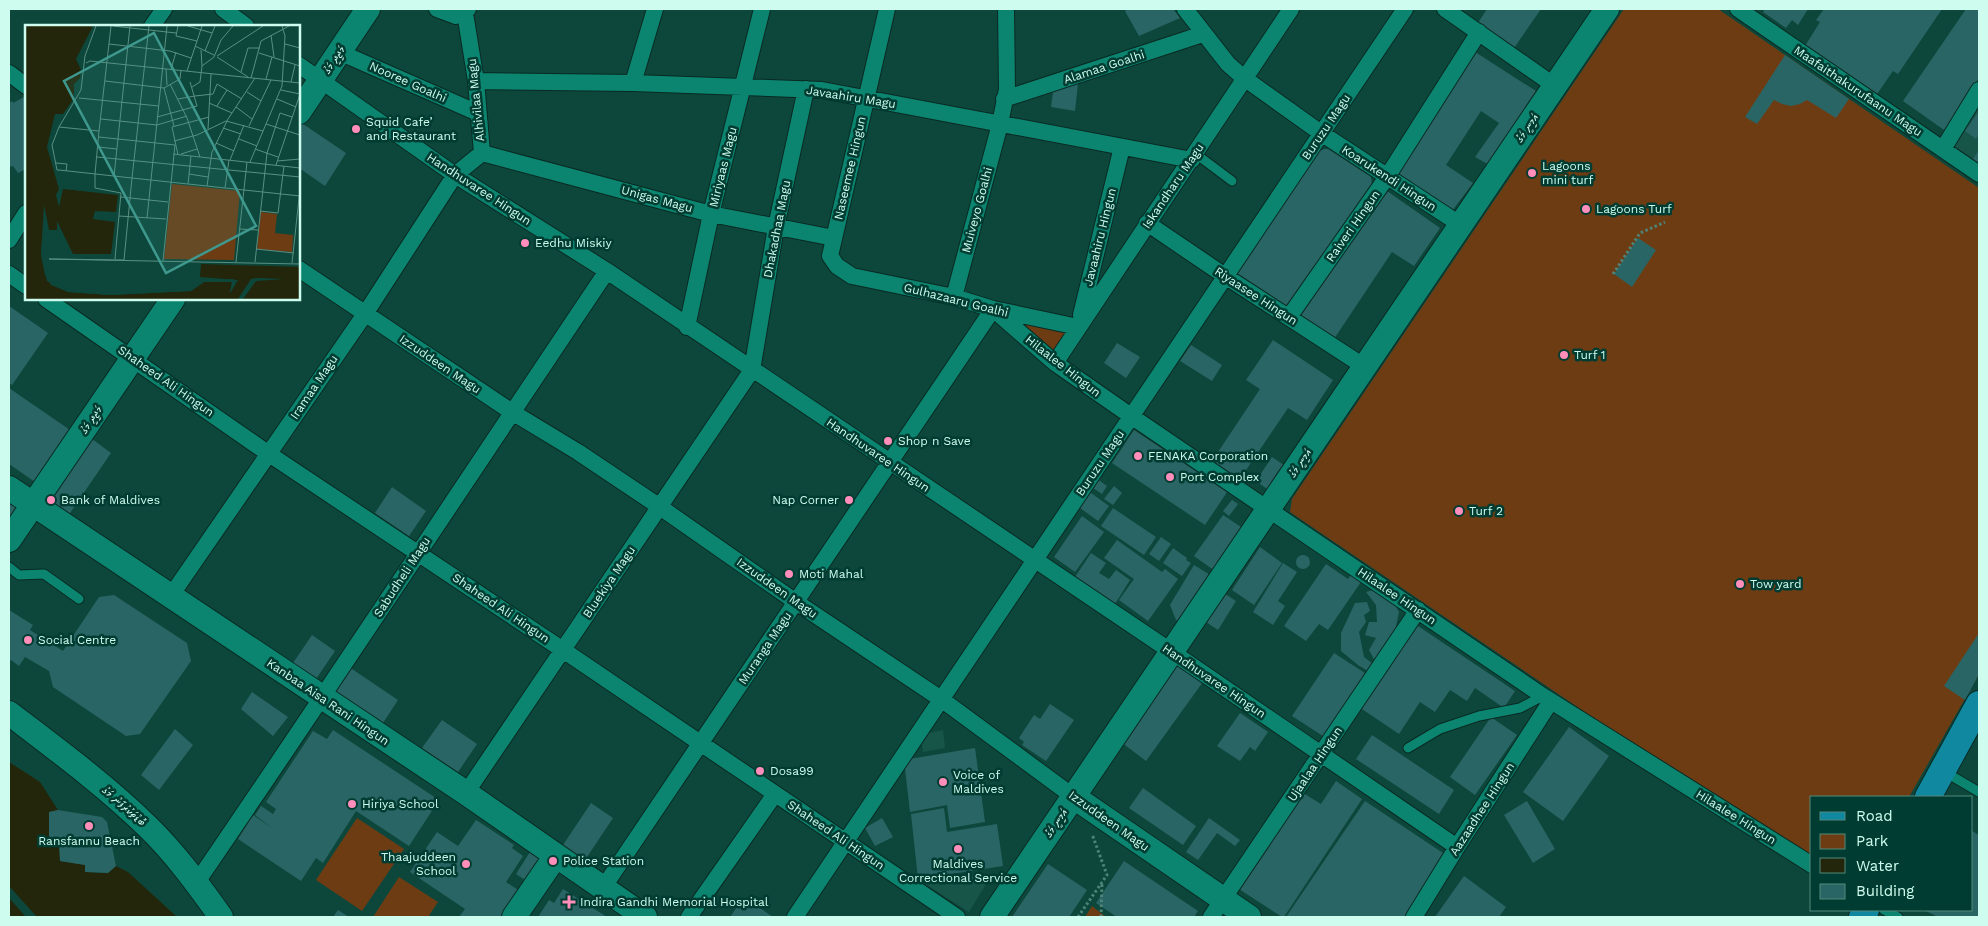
<svg xmlns="http://www.w3.org/2000/svg" width="1988" height="926" font-family="'Work Sans','Noto Sans Thaana',sans-serif">
<style>
.built{fill:#165548}
.green{fill:#6e3c13}
.water{fill:#23260a}
.pier{fill:#0d473b}
.building{fill:#2a6565}
.lines{fill:none;stroke-linecap:round;stroke-linejoin:round}
.lane-casing{stroke:#092a23;stroke-width:11}
.street-casing{stroke:#092a23;stroke-width:18}
.secondary-casing{stroke:#092a23;stroke-width:26}
.primary-casing{stroke:#092a23;stroke-width:28}
.path{stroke:#4e8477;stroke-width:3;stroke-dasharray:2.5 2.5;stroke-linecap:butt}
.lane{stroke:#0b8570;stroke-width:9}
.street{stroke:#0b8570;stroke-width:16}
.secondary{stroke:#0b8570;stroke-width:24}
.primary{stroke:#10889f;stroke-width:26}
.poi-dot{fill:#ff8ebb;stroke:#003c31;stroke-width:2}
.labels{text-anchor:middle;dominant-baseline:central;stroke-width:5;stroke-linejoin:round;paint-order:stroke}
.street-label{font-size:12px;fill:#cefcef;stroke:#003c31}
.poi-label{font-size:12px;fill:#cefcef;stroke:#003c31;text-anchor:start}
.inset-river{fill:none;stroke:#23260a;stroke-width:2.5}
.inset-road{fill:none;stroke:#5a8f83;stroke-width:1}
.view{fill:#3f988e;fill-opacity:0.15;stroke:#3f988e;stroke-width:2.5}
.inset-edge{fill:none;stroke:#cefcef;stroke-width:2.5}
</style>
<rect width="100%" height="100%" fill="#0d473b"/>
<!-- built -->
<path class="built" d="M1979,90V174L1943,149Z
M943,730L945,748L923,752L920,735Z
M993,873L969,912L925,884Z"/>
<!-- green -->
<path class="green" d="M1624,9H1718L1979,188V674L1909,797H1812V866L1290,512L1292,499Z
M993,309L1078,327L1055,363Z
M357,818L404,849L362,911L316,880Z
M399,877L438,902L428,917H373Z
M1092,906L1106,917H1085Z"/>
<!-- water -->
<path class="water" d="M9,762L40,782L58,810L49,812V840L59,842L60,861L85,865L86,872L108,873L116,866L128,872L177,917H9Z"/>
<!-- pier -->
<path class="pier" d="M9,886L37,917H26L9,898Z"/>
<!-- building -->
<path class="building" d="M1128,9H1173L1180,18L1139,36L1125,11Z
M1487,9H1541L1514,48L1478,23Z
M1765,9H1808L1798,25L1792,20L1786,28L1763,12Z
M1824,9H1942L1898,74L1893,71L1877,94L1805,46L1820,22L1816,20Z
M1966,9H1979V78L1944,130L1903,101Z
M1472,50L1539,93L1491,166L1475,157L1499,123L1481,111L1446,165L1473,183L1452,211L1394,172Z
M1785,55L1849,99L1836,118L1807,100L1800,104L1791,106L1782,104L1774,100L1757,124L1745,117Z
M1078,84L1075,111L1051,107L1053,92Z
M26,96V169L18,173L13,166L11,167L9,164V103L12,101L13,103Z
M1979,111V134L1976,139L1965,131Z
M300,122L346,153L325,186L299,168Z
M1324,149H1328L1371,177L1372,188L1287,309L1236,276L1315,153Z
M1979,150V172L1969,165Z
M1384,189L1440,228L1414,266L1392,252L1334,339L1298,315Z
M1638,238L1656,250L1632,287L1614,274Z
M9,306L48,333L12,385L9,383Z
M1273,340L1333,380L1307,420L1288,408L1240,479L1212,461L1260,389L1246,380Z
M1117,343L1140,357L1126,378L1104,363Z
M1191,345L1222,365L1212,381L1180,361Z
M9,388L70,430L35,482L9,464Z
M1134,430L1227,492L1205,525L1112,463Z
M88,436L111,453L68,516L44,500Z
M1272,457L1291,470L1274,494L1256,481Z
M1096,478L1107,486L1102,494L1090,486Z
M1114,486L1122,493L1113,505L1104,499Z
M392,487L426,511L409,536L375,513Z
M1087,490L1109,506L1098,521L1076,505Z
M9,498L19,505L9,520Z
M1232,500L1238,504L1229,516L1223,511Z
M1113,508L1156,537L1144,555L1101,526Z
M1223,515L1244,529L1215,571L1194,556Z
M1082,516L1104,532L1075,572L1054,557Z
M1161,537L1171,544L1159,561L1149,554Z
M1117,540L1162,572L1165,569L1178,579L1148,621L1119,600L1134,579L1104,558Z
M1260,547L1282,563L1254,605L1232,590Z
M1173,548L1187,558L1186,560L1191,563L1182,576L1163,563Z
M1091,553L1106,563L1099,573L1109,579L1116,570L1130,580L1115,604L1075,577Z
M1296 562a7 7 0 1 1 14 0a7 7 0 1 1-14 0Z
M1283,563L1297,572L1278,601L1285,606L1273,625L1253,612Z
M1326,564L1348,579L1353,572L1363,579L1328,630L1319,624L1306,641L1284,626Z
M1194,565L1212,576L1183,623L1176,620L1170,605Z
M1376,589L1394,603L1399,612L1394,636L1375,661L1369,650L1376,638L1365,635L1369,622H1377L1376,605L1366,592Z
M1222,592L1236,601L1218,630L1203,620Z
M114,595L187,643L191,661L140,734L126,736L53,687L49,671L25,657L19,666L11,660L9,663V610L33,625L30,630L63,651L99,597Z
M1367,602L1370,611L1364,615L1366,622L1359,632L1364,657L1373,664L1368,671L1358,665L1341,651V633L1355,603Z
M1412,622L1515,691L1504,708L1475,688L1467,701L1450,690L1435,712L1420,702L1399,734L1356,705Z
M1979,633V674L1965,700L1944,686Z
M312,635L335,651L316,679L293,663Z
M1334,653L1368,675L1326,738L1292,716Z
M1176,657L1205,679L1146,761L1117,739Z
M349,667L398,700L381,726L332,693Z
M252,692L288,717L273,736L241,709Z
M1050,704L1074,720L1046,761L1022,745L1024,742L1019,738L1034,715L1040,719Z
M1240,713L1268,732L1255,751L1250,747L1240,761L1217,746Z
M1491,717L1517,735L1475,795L1450,777Z
M442,720L477,744L458,772L422,748Z
M1569,727L1609,756L1563,821L1523,792Z
M175,729L193,745L159,790L141,775Z
M333,730L439,800L409,846L356,811L323,863L316,858L301,881L238,839L253,815L272,828L255,815L261,806L273,814L276,809L266,802L313,731L327,739Z
M1372,735L1454,790L1439,814L1356,759Z
M975,748L985,822L950,828L947,805L910,812L904,760Z
M1336,781L1362,799L1284,917H1282L1239,889L1303,793L1321,804Z
M1143,788L1196,826L1183,845L1129,808Z
M1365,801L1449,857L1409,917H1286Z
M1527,801L1555,849L1533,863L1504,815Z
M591,803L613,818L581,866L559,851Z
M944,808L947,832L997,824L1003,866L918,879L911,814Z
M58,810L102,817L107,822L116,866L108,873L85,872V865L60,861L59,842L49,840V812Z
M882,818L893,837L875,846L865,828Z
M1209,818L1240,840L1235,846L1217,833L1198,860L1186,852Z
M476,820L514,845L512,848L523,856L506,882L518,890L500,917H459L465,909L410,872L437,832L458,846Z
M1972,831L1979,835V917H1938L1924,910H1972Z
M530,852L545,862L531,884L516,874Z
M1124,861L1198,911L1194,917H1117L1096,903Z
M1048,864L1087,890L1069,917H1012Z
M1464,876L1506,907L1499,917H1435Z
M563,889L607,917H538L549,900L554,903Z
M744,897L773,917H730Z
M338,910L349,917H333Z"/>
<g class="lines">
<!-- lane casing -->
<g class="lane-casing">
<path id="lane" d="M1196,154L1232,181
M9,567L19,575L44,574L79,599
M1408,748L1440,729L1479,716L1520,708L1543,696
M1945,772L1979,792
M1884,910L1898,917"/>
</g>
<!-- street casing -->
<g class="street-casing">
<path id="street" d="M223,9L246,26
M437,9L456,16L465,13
M887,9L830,256L837,266L852,276L954,297L993,309L1078,327
M1185,9L1228,64L1244,78L1321,133L1461,225
M1445,9L1555,86
M1738,9L1979,174
M152,26L164,9
M339,52L478,113
M299,65L455,175L607,271L1172,652L1457,847
M9,73L26,86
M476,81L633,83L822,90L1192,160
M633,83L655,9
M1004,99L1203,34
M1943,149L1979,90
M482,153L711,214L834,238
M1147,223L1225,276L1365,367
M9,240L26,213
M299,269L512,412L578,452L660,507L796,602L941,699L1074,797
M9,274L26,286
M954,297L1000,124L1007,89L1006,9
M46,299L269,454L563,650L957,917
M993,309L1055,363L1131,416L1543,696L1812,865
M1081,315L1122,147
M1289,317L1387,177L1479,32
M687,327L711,214L762,9
M1055,363L1291,9
M170,597L365,314L455,175L482,153L476,81L465,13L468,9
M466,793L752,370L776,227L806,89
M197,882C335,680 470,475 607,271
M603,888L993,309
M689,917L775,794
M795,917L1405,9
M1211,917L1418,610
M1414,917L1457,847L1551,701"/>
</g>
<!-- secondary casing -->
<g class="secondary-casing">
<path id="secondary" d="M299,112L368,9
M9,488L466,793L645,917
M9,540L173,299
M9,713C56,749 105,785 147,826C175,853 199,886 221,917
M1074,797L1249,917
M514,917L555,857
M992,917L1607,9"/>
</g>
<!-- primary casing -->
<g class="primary-casing">
<path id="primary" d="M1928,797L1979,704
M1862,917L1866,910"/>
</g>
<!-- path -->
<path class="path" d="M1613,274L1640,233L1665,222
M1078,917L1107,875L1092,834
M1101,917L1102,882"/>
<!-- lane -->
<use href="#lane" class="lane"/>
<!-- street -->
<use href="#street" class="street"/>
<!-- secondary -->
<use href="#secondary" class="secondary"/>
<!-- primary -->
<use href="#primary" class="primary"/>
</g>
<!-- markers -->
<g class="poi-dot">
<circle cx="356" cy="129" r="5"/>
<circle cx="1532" cy="173" r="5"/>
<circle cx="1586" cy="209" r="5"/>
<circle cx="525" cy="243" r="5"/>
<circle cx="1564" cy="355" r="5"/>
<circle cx="888" cy="441" r="5"/>
<circle cx="1138" cy="456" r="5"/>
<circle cx="1170" cy="477" r="5"/>
<circle cx="51" cy="500" r="5"/>
<circle cx="849" cy="500" r="5"/>
<circle cx="1459" cy="511" r="5"/>
<circle cx="789" cy="574" r="5"/>
<circle cx="1740" cy="584" r="5"/>
<circle cx="28" cy="640" r="5"/>
<circle cx="760" cy="771" r="5"/>
<circle cx="943" cy="782" r="5"/>
<circle cx="352" cy="804" r="5"/>
<circle cx="89" cy="826" r="5"/>
<circle cx="958" cy="849" r="5"/>
<circle cx="553" cy="861" r="5"/>
<circle cx="466" cy="864" r="5"/>
<path d="M566.5 894.5h5v5h5v5h-5v5h-5v-5h-5v-5h5z"/>
</g>
<g class="labels">
<!-- street labels -->
<g class="street-label">
<text transform="translate(334 60) rotate(-56)">މަޖީދީ މަގު</text>
<text transform="translate(1104 67) rotate(-18)">Alamaa Goalhi</text>
<text transform="translate(408 82) rotate(24)">Nooree Goalhi</text>
<text transform="translate(1858 91) rotate(34)">Maafaithakurufaanu Magu</text>
<text transform="translate(851 97) rotate(9)">Javaahiru Magu</text>
<text transform="translate(476 100) rotate(-96)">Alhivilaa Magu</text>
<text transform="translate(1326 127) rotate(-56)">Buruzu Magu</text>
<text transform="translate(1527 128) rotate(-56)">އަމީނީ މަގު</text>
<text transform="translate(723 167) rotate(-76)">Miriyaas Magu</text>
<text transform="translate(850 168) rotate(-77)">Naseemee Hingun</text>
<text transform="translate(1389 178) rotate(33)">Koarukendi Hingun</text>
<text transform="translate(1173 186) rotate(-56)">Iskandharu Magu</text>
<text transform="translate(479 189) rotate(33)">Handhuvaree Hingun</text>
<text transform="translate(657 199) rotate(15)">Unigas Magu</text>
<text transform="translate(977 210) rotate(-75)">Muiveyo Goalhi</text>
<text transform="translate(1353 226) rotate(-55)">Raiveri Hingun</text>
<text transform="translate(777 229) rotate(-79)">Dhakadhaa Magu</text>
<text transform="translate(1100 237) rotate(-76)">Javaahiru Hingun</text>
<text transform="translate(1256 296) rotate(33)">Riyaasee Hingun</text>
<text transform="translate(956 300) rotate(14)">Gulhazaaru Goalhi</text>
<text transform="translate(440 364) rotate(34)">Izzuddeen Magu</text>
<text transform="translate(1063 366) rotate(38)">Hilaalee Hingun</text>
<text transform="translate(166 381) rotate(35)">Shaheed Ali Hingun</text>
<text transform="translate(314 387) rotate(-56)">Iramaa Magu</text>
<text transform="translate(91 420) rotate(-56)">މަޖީދީ މަގު</text>
<text transform="translate(878 455) rotate(34)">Handhuvaree Hingun</text>
<text transform="translate(1100 463) rotate(-56)">Buruzu Magu</text>
<text transform="translate(1300 463) rotate(-56)">އަމީނީ މަގު</text>
<text transform="translate(402 577) rotate(-57)">Sabudheli Magu</text>
<text transform="translate(609 582) rotate(-56)">Bluekiya Magu</text>
<text transform="translate(777 588) rotate(35)">Izzuddeen Magu</text>
<text transform="translate(1397 596) rotate(34)">Hilaalee Hingun</text>
<text transform="translate(501 608) rotate(34)">Shaheed Ali Hingun</text>
<text transform="translate(765 648) rotate(-56)">Muranga Magu</text>
<text transform="translate(1214 681) rotate(34)">Handhuvaree Hingun</text>
<text transform="translate(328 702) rotate(34)">Kanbaa Aisa Rani Hingun</text>
<text transform="translate(1315 764) rotate(-56)">Ujaalaa Hingun</text>
<text transform="translate(124 806) rotate(41)">ބޮޑުތަކުރުފާނު މަގު</text>
<text transform="translate(1482 809) rotate(-57)">Aazaadhee Hingun</text>
<text transform="translate(1736 817) rotate(32)">Hilaalee Hingun</text>
<text transform="translate(1109 821) rotate(35)">Izzuddeen Magu</text>
<text transform="translate(1056 823) rotate(-56)">އަމީނީ މަގު</text>
<text transform="translate(836 835) rotate(34)">Shaheed Ali Hingun</text>
</g>
<!-- poi labels -->
<g class="poi-label">
<text x="366" y="122">Squid Cafe’<tspan x="366" dy="14">and Restaurant</tspan></text>
<text x="1542" y="166">Lagoons<tspan x="1542" dy="14">mini turf</tspan></text>
<text x="1596" y="209">Lagoons Turf</text>
<text x="535" y="243">Eedhu Miskiy</text>
<text x="1574" y="355">Turf 1</text>
<text x="898" y="441">Shop n Save</text>
<text x="1148" y="456">FENAKA Corporation</text>
<text x="1180" y="477">Port Complex</text>
<text x="61" y="500">Bank of Maldives</text>
<text x="839" y="500" text-anchor="end">Nap Corner</text>
<text x="1469" y="511">Turf 2</text>
<text x="799" y="574">Moti Mahal</text>
<text x="1750" y="584">Tow yard</text>
<text x="38" y="640">Social Centre</text>
<text x="770" y="771">Dosa99</text>
<text x="953" y="775">Voice of<tspan x="953" dy="14">Maldives</tspan></text>
<text x="362" y="804">Hiriya School</text>
<text x="89" y="841" text-anchor="middle">Ransfannu Beach</text>
<text x="456" y="857" text-anchor="end">Thaajuddeen<tspan x="456" dy="14">School</tspan></text>
<text x="563" y="861">Police Station</text>
<text x="958" y="864" text-anchor="middle">Maldives<tspan x="958" dy="14">Correctional Service</tspan></text>
<text x="580" y="902">Indira Gandhi Memorial Hospital</text>
</g>
</g>
<!-- overview -->
<g transform="translate(25 25)">
<rect width="275" height="275" fill="#0d473b"/>
<path d="M147,159L215,166L209,235L139,234ZM236,187L252,189L250,208L268,210L267,227L232,224Z" fill="#6e3c13"/>
<path d="M0,1H68L51,34L56,45L55,53L49,59V73L38,89H30L22,122L34,164L31,170L34,182L38,164L93,170L91,187L70,186L68,194L90,197L86,229H48L32,196V205H24L19,180L16,230L20,250L26,260L43,267L85,270L166,266L179,257H207L205,268L213,255L175,252L176,239L275,242V274H0Z" fill="#23260a"/>
<path d="M17,215L24,255L43,265L70,268L163,265L177,255L208,254L211,258L205,268L207,257H179L166,266L85,270L43,267L22,256L16,230ZM226,254L232,253L259,254L231,256L218,274H213Z" fill="#0d473b"/>
<path class="inset-river" d="M0,148L16,160L36,188L41,187L49,165M0,162L20,170L36,190L42,189L47,176M0,171H18L36,192L46,187L48,171"/>
<path class="inset-road" d="M88,1L151,8M124,1L107,153L275,171M153,1L151,11L172,16M163,1L187,8M246,10L249,32M236,16L264,1M84,19L145,26L166,33M260,19L275,23M170,21L189,30M176,25L177,41M180,26L190,1M234,28L275,41M192,31L238,1M189,32L196,15L208,1M192,32L223,52M61,38L65,36L275,58M141,44L142,60M146,44L151,27M162,46L177,1M216,47L223,23H235M226,53L236,16M241,54L247,32M80,56L139,63L155,54L156,45M266,57L270,40M145,59L162,93L175,132M167,62L175,57L177,41L189,32M139,63L149,101M256,65L275,69M222,67L236,76M170,71L188,69L192,59L217,74M54,73L134,81M153,74L170,71M252,74L271,82M184,78L207,88M192,81L202,65M211,82L227,94M132,92L172,81L165,57M76,94L132,100L162,91M201,96L238,106M241,99L275,110M224,101L246,55M34,102L56,65L60,31L71,1M198,103L216,109M183,104L186,49M74,106L86,1M74,112L150,120M214,114L232,121M149,116L172,110L201,96M191,118L209,126M73,122L92,124M230,124L253,132M148,129L275,143M156,129L172,124M153,130L147,102L184,92M72,132L275,152M205,135L219,100M252,136L275,134M225,137L257,61L260,11L257,1M31,138L42,139L41,146M251,140L275,69M70,149V163L96,168L90,234M70,149L74,106L34,102L27,120L32,145H34L107,153L99,235M164,149L183,152M89,151L105,1M163,159L166,131M182,161L187,127L203,94L230,53M200,163L204,135M96,172L143,177M235,186L253,188L259,141M94,191L141,194M122,193L142,1M214,204L233,205M231,224L269,228M99,235L24,234L275,239M138,236L150,120M211,237L222,137M230,237L242,128L255,88L267,92M267,238L275,164"/>
<path class="view" d="M129,8L231,201L141,248L39,56Z"/>
<rect width="275" height="275" class="inset-edge"/>
</g>
<!-- border -->
<rect width="1988" height="926" fill="none" stroke="#cefcef" stroke-width="20"/>
<!-- legend -->
<rect x="1810" y="796" width="162" height="115" fill="#003c31" stroke="#52897d"/>
<rect x="1820" y="812" width="25" height="8" fill="#10889f" stroke="#52897d"/>
<text x="1856" y="821" font-size="15" fill="#cefcef">Road</text>
<rect x="1820" y="834" width="25" height="15" fill="#6e3c13" stroke="#52897d"/>
<text x="1856" y="846" font-size="15" fill="#cefcef">Park</text>
<rect x="1820" y="858" width="25" height="15" fill="#23260a" stroke="#52897d"/>
<text x="1856" y="871" font-size="15" fill="#cefcef">Water</text>
<rect x="1820" y="884" width="25" height="15" fill="#2a6565" stroke="#52897d"/>
<text x="1856" y="896" font-size="15" fill="#cefcef">Building</text>
</svg>
